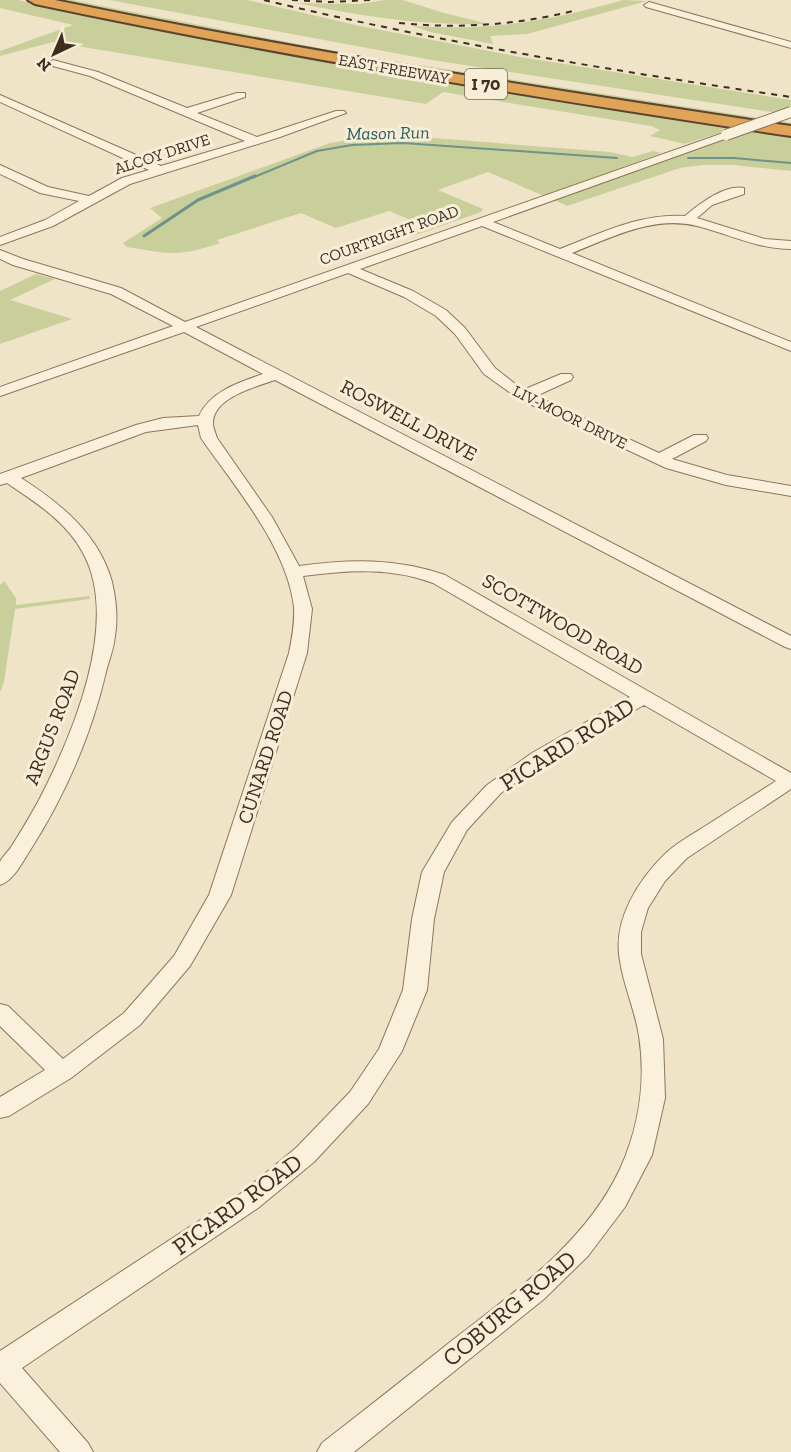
<svg xmlns="http://www.w3.org/2000/svg" width="791" height="1452" font-family="'Zilla Slab',serif">
<style>
.green{fill:#c9cf9b}
.lines{fill:none;stroke-linecap:round;stroke-linejoin:round}
.stream-far1{stroke:#6f938a;stroke-width:2}
.stream{stroke:#6f938a;stroke-width:3}
.minor-casing{stroke:#8d765c;stroke-width:2}
.highway-casing{stroke:#5b4430;stroke-width:4}
.minor{fill:#faf1dc;fill-rule:evenodd}
.highway{fill:#e0a458;fill-rule:evenodd}
.rail{stroke:#3d2e20;stroke-width:2;stroke-dasharray:6 6;stroke-linecap:butt}
.minor-bridge-casing{stroke:#8d765c;stroke-width:12;stroke-linecap:butt}
.minor-bridge{stroke:#faf1dc;stroke-width:10}
.labels{text-anchor:middle;dominant-baseline:central;stroke-width:6;stroke-linejoin:round;paint-order:stroke}
.far-street-label{font-size:16px;fill:#3d2e20;stroke:#f7eed8}
.shield{fill:#f7eed8;stroke:#756857;stroke-width:1.5}
.shield-label{font-size:18px;font-weight:bold;fill:#3d2e20}
.far-water-label{font-size:18px;font-style:italic;fill:#2f5d5a;stroke:#f7eed8}
.street-label{font-size:20px;fill:#3d2e20;stroke:#f7eed8}
.near-street-label{font-size:24px;fill:#3d2e20;stroke:#f7eed8}
</style>
<rect width="100%" height="100%" fill="#f0e4c8"/>
<!-- green -->
<path class="green" d="M0,0H18C255,52 494,90 734,128L685,144L650,136L660,130L651,126L443,92L426,104L53,42L0,56V51L73,25L0,8Z
M55,0H72L405,65L311,51Z
M109,0H247L360,26L520,57L791,100V115L432,60Z
M385,0H403L444,13L489,24C423,26 361,16 296,3L359,4Z
M623,0L647,1L527,34L490,36L493,44L430,32L413,26C490,31 550,21 623,0Z
M418,65L791,123V127L412,67Z
M750,130L791,136V171L733,165H702L680,168L567,206L554,200Z
M382,134L610,152L632,157L653,151L661,153L544,196L488,172L438,190L483,209L481,212L413,236L407,232L425,226L389,211L336,228L301,213L217,240L220,243C179,257 169,254 127,247L123,243L162,218L150,208L330,143Z
M36,274L55,279L10,300L72,319L0,344V291Z
M4,581L16,598V605L89,596L90,599L15,609L4,682L0,692V585Z"/>
<g class="lines">
<!-- stream-far1 -->
<path class="stream-far1" d="M688,158H734L791,163
M252,178L317,151L352,145L403,143L617,158"/>
<!-- stream -->
<path class="stream" d="M144,236L198,200L255,176"/>
<!-- minor casing -->
<g class="minor-casing">
<path id="minor" d="M649,2L791,42V48L646,7L644,5Z
M53,60L98,72L187,108L237,93H245V97L197,113L257,137L336,111H344L346,113L280,137L130,184L53,226L0,245V237L45,220L79,201L40,193L0,174V165L48,187L89,196L122,178L149,170L0,102V95L161,166L245,141L90,76L49,65L48,63Z
M726,132L730,133V137L493,222L560,249C601,233 641,213 685,216C699,204 725,184 744,188V194L712,205L697,218L765,239L791,241V249C757,249 729,234 697,226C653,215 611,238 572,253L791,342V351L482,226L360,269L413,291L446,310L465,328L495,368L523,390L561,374H571L573,377L571,380L536,396L659,453L694,435H706L708,438L706,441L672,459L727,475L791,486V496L726,485L666,468L519,399L484,374L455,334L436,316L404,297L348,273L196,327L791,636V649L785,647L275,380C255,387 212,398 213,424C213,428 216,434 217,438L272,517L299,566C350,559 396,558 445,575L791,773V789L687,858L665,881L648,908L641,932V954L663,1039L665,1098L652,1155L625,1207L588,1256L544,1299L354,1452H317L322,1443C366,1409 410,1374 454,1339C516,1291 586,1242 620,1169C639,1127 646,1081 639,1036C635,1010 624,987 620,961C612,921 638,880 666,853C678,842 693,834 707,825C730,810 753,796 776,781L644,705L546,761L501,793L467,830L444,872L434,919L427,990L402,1051L368,1104L314,1162L258,1208L22,1368L88,1443L93,1452H60L0,1383V1351L240,1194L296,1148L350,1092L379,1049L403,990L412,919L422,872L452,822L487,785L532,753L630,697L433,583C390,567 348,570 303,576L312,609L307,653L231,895L190,966L140,1025L71,1078L9,1116L0,1118V1097L45,1070L0,1026V1004L8,1006L63,1059L124,1013L174,956L209,895L289,653C292,638 295,623 294,607C287,547 235,487 201,438L198,425L146,432L21,478C60,503 99,534 112,582C116,599 118,618 115,636C114,648 109,660 106,672C91,736 65,796 29,852C22,863 13,881 0,885C0,879 0,868 0,862C2,857 8,852 11,847C21,832 30,816 39,800C72,736 121,622 83,553C67,522 35,502 7,483L0,485V474L136,425L163,418L199,416C210,391 240,382 263,374L184,332L0,396V387L173,326L111,294L13,265L0,259V250L23,259L121,288L185,322Z"/>
</g>
<!-- highway casing -->
<g class="highway-casing">
<path id="highway" d="M28,0H55C299,51 545,89 791,126V136C538,98 286,57 35,4Z"/>
</g>
<!-- minor -->
<use href="#minor" class="minor"/>
<!-- highway -->
<use href="#highway" class="highway"/>
<!-- rail -->
<path class="rail" d="M264,0C438,42 614,71 791,97
M292,0L330,2L370,0
M399,23C460,29 518,25 577,10"/>
<!-- minor-bridge casing -->
<g class="minor-bridge-casing">
<path id="minor-bridge" d="M726,135L791,112"/>
</g>
<!-- minor-bridge -->
<use href="#minor-bridge" class="minor-bridge"/>
</g>
<g class="labels">
<!-- far-street labels -->
<g class="far-street-label">
<text transform="translate(394 69) rotate(10)">EAST FREEWAY</text>
<text transform="translate(162 154) rotate(-18)">ALCOY DRIVE</text>
<text transform="translate(389 235) rotate(-20)">COURTRIGHT ROAD</text>
<text transform="translate(570 417) rotate(26)">LIV-MOOR DRIVE</text>
</g>
<!-- shield labels -->
<rect class="shield" x="465" y="69" width="42" height="30" rx="4.5"/>
<g class="shield-label">
<text x="486" y="84">I 70</text>
</g>
<!-- far-water labels -->
<g class="far-water-label">
<text transform="translate(388 133) rotate(-1)">Mason Run</text>
</g>
<!-- street labels -->
<g class="street-label">
<text transform="translate(409 420) rotate(28)">ROSWELL DRIVE</text>
<text transform="translate(563 624) rotate(30)">SCOTTWOOD ROAD</text>
<text transform="translate(52 727) rotate(-69)">ARGUS ROAD</text>
<text transform="translate(265 757) rotate(-72)">CUNARD ROAD</text>
</g>
<!-- near-street labels -->
<g class="near-street-label">
<text transform="translate(567 744) rotate(-32)">PICARD ROAD</text>
<text transform="translate(237 1204) rotate(-36)">PICARD ROAD</text>
<text transform="translate(509 1308) rotate(-40)">COBURG ROAD</text>
</g>
</g>
<!-- north arrow -->
<g transform="translate(54 54) rotate(224)" stroke="#f7eed8" stroke-width="4.5" paint-order="stroke">
<path d="M0-4.5L10 22L0 15L-10 22Z" fill="#3d2e20"/>
<text y="-9" font-size="16" font-weight="bold" text-anchor="middle" fill="#3d2e20">N</text>
</g>
</svg>
